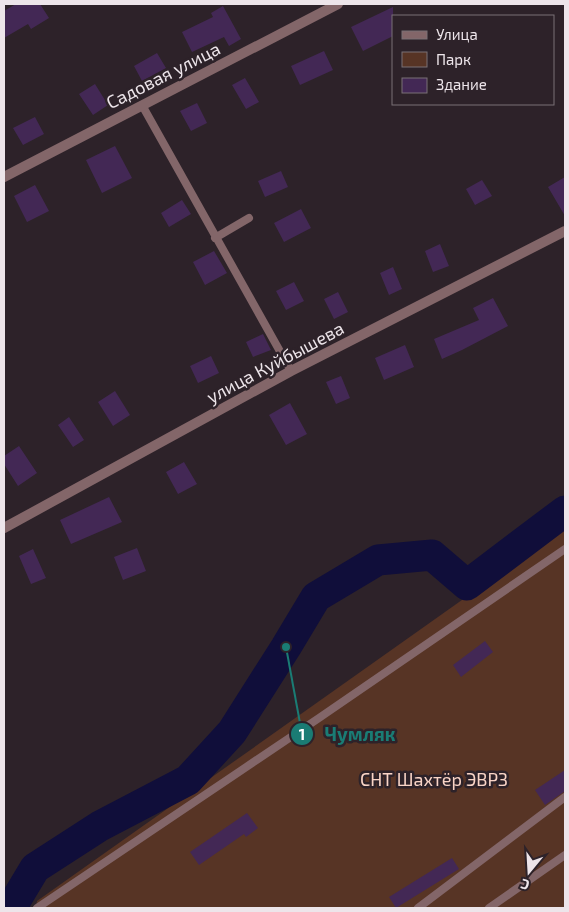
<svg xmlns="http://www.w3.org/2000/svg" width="569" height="912" font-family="'Exo 2',sans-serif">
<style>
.green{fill:#573425}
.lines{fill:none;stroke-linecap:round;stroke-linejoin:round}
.river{stroke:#100e3a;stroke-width:31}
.building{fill:#432855}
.lane{stroke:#836669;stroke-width:8}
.street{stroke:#836669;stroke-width:10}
.labels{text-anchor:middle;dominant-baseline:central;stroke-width:5;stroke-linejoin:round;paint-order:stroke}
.street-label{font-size:18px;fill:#ede5ea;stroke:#2d2229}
.park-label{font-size:18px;fill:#f9d4c6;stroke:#2d2229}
.leader{fill:none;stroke:#1a7c74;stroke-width:2}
.callout-dot{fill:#1a7c74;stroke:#2d2229;stroke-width:2}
.mark-label{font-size:15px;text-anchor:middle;font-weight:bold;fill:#fff}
.callout-label{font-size:19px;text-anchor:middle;font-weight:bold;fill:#1a7c74;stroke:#2d2229;stroke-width:5;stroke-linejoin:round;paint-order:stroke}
</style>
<rect width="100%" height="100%" fill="#2d2229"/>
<!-- green -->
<path class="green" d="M565,527V908H36L37,901Z"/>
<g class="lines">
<!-- river -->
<path class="river" d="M11,908L35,868L100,826L188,780L232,732L286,647L316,597L378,560L432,555L467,585L565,511"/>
</g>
<!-- building -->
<path class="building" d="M16,4H40L49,18L31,29L28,24L4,38V11Z
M223,6L241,39L229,46L224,37L192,52L182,32L213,17L211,13Z
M393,7V36L363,51L351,27Z
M324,51L333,70L300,85L291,66Z
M157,53L166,68L142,81L134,66Z
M245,78L259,102L246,109L232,85Z
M95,84L108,105L93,115L79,94Z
M197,103L207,123L191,131L180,111Z
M35,117L44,134L23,145L13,128Z
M115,146L132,178L102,193L86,160Z
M281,171L288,187L265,197L258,181Z
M565,177V216L548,187Z
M482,180L492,196L475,205L466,189Z
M35,185L49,211L27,222L14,196Z
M182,200L191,214L169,227L161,213Z
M301,209L311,228L284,242L274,223Z
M440,244L449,266L433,272L425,251Z
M214,251L227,273L205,285L193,262Z
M393,267L402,289L389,295L380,273Z
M294,282L304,301L286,310L276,291Z
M338,292L348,312L334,319L324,299Z
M493,298L508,326L462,350L442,359L434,339L479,320L473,308Z
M263,334L271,350L253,357L246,342Z
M405,345L414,367L384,380L375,358Z
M211,356L219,373L198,383L190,366Z
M341,376L350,398L336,404L326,382Z
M115,391L130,415L113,426L98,402Z
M290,403L307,434L286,445L269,415Z
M69,417L84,440L73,447L58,425Z
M19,446L37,473L18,486L4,464V456Z
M184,462L197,484L178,494L166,472Z
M109,497L122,522L71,544L60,520Z
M137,548L146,571L123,580L114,557Z
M33,549L46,578L31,584L19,556Z
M485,641L493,652L461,677L453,665Z
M565,770V791L545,805L535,790Z
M247,813L258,828L246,837L244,834L199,865L190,852Z
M452,858L459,869L396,908L389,897Z"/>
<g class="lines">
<!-- lane -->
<path class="lane" d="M142,105L291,371
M215,238L249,218
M37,908L319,718L565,549
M418,908L565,797
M489,908L565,855"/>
<!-- street -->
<path class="street" d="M4,177L338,4
M4,528L291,371L565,231"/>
</g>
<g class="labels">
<!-- street labels -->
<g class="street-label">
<text transform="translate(163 75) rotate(-27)">Садовая улица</text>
<text transform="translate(275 362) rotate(-28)">улица Куйбышева</text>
</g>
<!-- park labels -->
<g class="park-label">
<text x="434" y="779">СНТ Шахтёр ЭВРЗ</text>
</g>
</g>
<!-- callouts -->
<path class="leader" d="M286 647L302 734"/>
<g class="callout-dot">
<circle cx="286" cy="647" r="5"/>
<circle cx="302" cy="734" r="12"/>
</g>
<g class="mark-label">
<text x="302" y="740">1</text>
</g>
<g class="callout-label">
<text x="360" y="741">Чумляк</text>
</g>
<!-- border -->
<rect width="569" height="912" fill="none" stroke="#ede5ea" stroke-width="10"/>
<!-- legend -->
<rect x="392" y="15" width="162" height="90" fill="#2d2229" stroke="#7a7076"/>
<rect x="402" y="31" width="25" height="8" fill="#836669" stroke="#7a7076"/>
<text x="436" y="40" font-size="15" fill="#ede5ea">Улица</text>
<rect x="402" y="52" width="25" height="15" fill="#573425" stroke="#7a7076"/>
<text x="436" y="65" font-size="15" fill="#ede5ea">Парк</text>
<rect x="402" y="78" width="25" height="15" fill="#432855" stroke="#7a7076"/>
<text x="436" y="90" font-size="15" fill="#ede5ea">Здание</text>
<!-- north arrow -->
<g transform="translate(529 872) rotate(198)" stroke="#2d2229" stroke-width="4" paint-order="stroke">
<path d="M0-4L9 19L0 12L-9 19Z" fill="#ede5ea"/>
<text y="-8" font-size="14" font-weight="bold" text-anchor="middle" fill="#ede5ea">С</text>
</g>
</svg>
